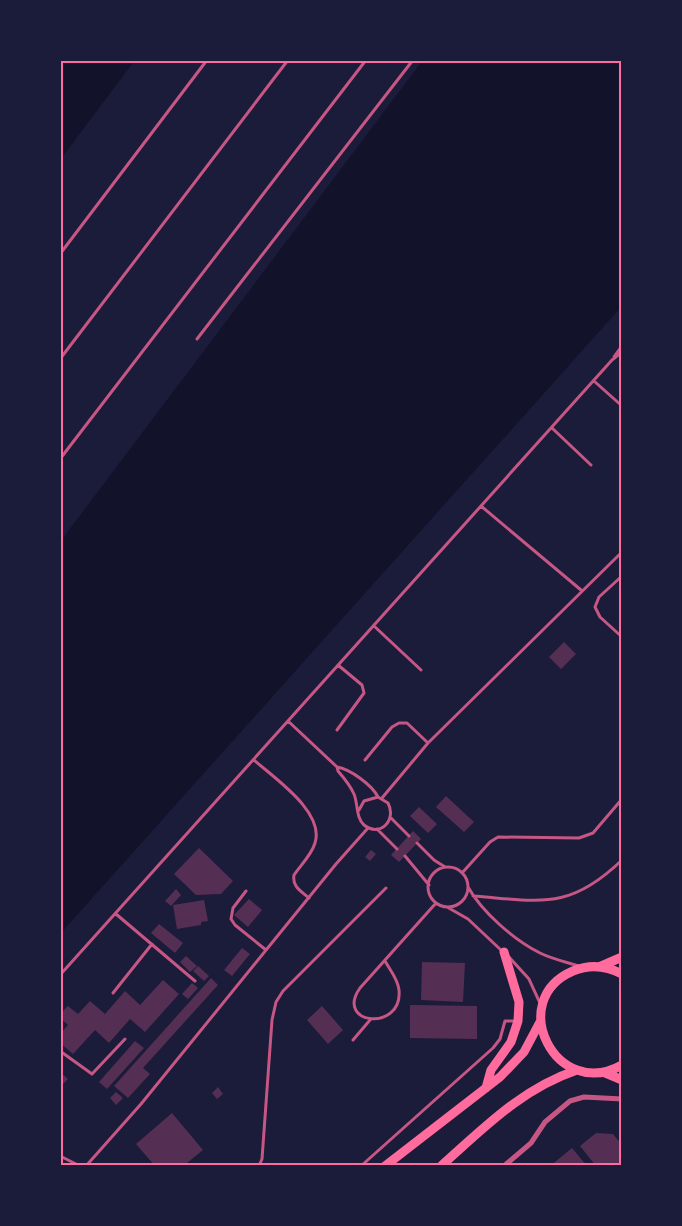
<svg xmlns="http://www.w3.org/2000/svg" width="682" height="1226" font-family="'PT Sans Narrow',sans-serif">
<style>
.water{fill:#12122b}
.building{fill:#542f53}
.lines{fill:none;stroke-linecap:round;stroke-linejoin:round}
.service{stroke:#c65784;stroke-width:3}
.minor{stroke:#c65784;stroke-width:5}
.primary{stroke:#ff6b9d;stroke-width:9}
.neatline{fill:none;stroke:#ff6b9d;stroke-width:2}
</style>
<rect width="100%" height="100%" fill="#1b1b3a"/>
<!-- water -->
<path class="water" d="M60,60H135L60,160Z
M423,60H622V306L60,934V542Z"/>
<!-- building -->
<path class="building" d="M564,642L576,654L561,669L549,657Z
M446,796L474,822L464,832L436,807Z
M419,807L437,824L428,833L410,816Z
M413,831L421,839L399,862L391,855Z
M199,848L233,881L221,894L196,895L174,874Z
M371,850L376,854L370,861L365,857Z
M176,889L181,895L171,906L165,901Z
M249,899L262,910L248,927L234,915Z
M204,900L208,921L201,922V925L177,929L173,905Z
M159,924L183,943L175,953L151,933Z
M242,948L250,954L232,976L224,970Z
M186,956L197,966L190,972L180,962Z
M422,962L465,963L463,1002L421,1000Z
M198,966L209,976L204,981L193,971Z
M211,978L218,985L143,1068L150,1074L128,1098L114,1086Z
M163,980L179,994L145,1032L130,1019L109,1043L95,1030L73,1054L60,1043V1034L68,1025L60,1018V1014L68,1006L78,1014L90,1001L105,1014L125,991L140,1005Z
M192,983L198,988L188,999L182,994Z
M410,1005L477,1006V1039L410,1038Z
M322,1006L343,1030L328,1044L307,1020Z
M135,1041L144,1048L107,1089L99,1082Z
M60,1072L68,1079L63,1084L60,1081Z
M218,1087L223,1094L217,1099L212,1093Z
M116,1092L123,1098L116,1105L110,1098Z
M172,1113L203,1150L187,1163L190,1166H155L136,1144Z
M596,1133L613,1134L622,1145V1160L615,1166H596L580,1146Z
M572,1148L587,1166H550Z"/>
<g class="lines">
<!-- service -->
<path class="service" d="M60,254L207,60
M197,339L413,60
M614,357L622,346
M60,359L288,60
M594,381L622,406
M552,428L591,465
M60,459L366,60
M481,506L581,590
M622,576L599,597L595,607L600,617L622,637
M374,626L421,670
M288,721L337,767L338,771C344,778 350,785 354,794C358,804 356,818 364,825C380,838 397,820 388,803L378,797L364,801L359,810
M337,730L364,693L362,685L338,665
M254,760C274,778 325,812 315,843C312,854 301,865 294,875C292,887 301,891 309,898
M365,760L392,727L399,723H407L428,743
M337,767C350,769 372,785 378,797
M382,798L428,743L622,552
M391,818L409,836
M377,829L397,849
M417,843L434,860L445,867
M405,856L429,885
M428 887a20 20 0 1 1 40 0a20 20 0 1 1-40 0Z
M462,873L490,842L498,837L579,838L593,833L622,799
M468,887C482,912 514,940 540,953C552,959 566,962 579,966
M246,891L233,908L231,919L235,925L266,950
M473,896C541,901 569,911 622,860
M447,907L468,919L502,951
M116,914L195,981
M509,957L529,979L540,1003
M385,961C390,970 398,979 399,990C403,1032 334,1025 360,988L436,903
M60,975L612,360L622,352
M113,993L152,944
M353,1040L370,1020
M60,1051L92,1074L125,1039
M60,1156L80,1166
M86,1166L141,1104L336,864L368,828
M259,1166L262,1159L272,1020L276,1002L283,991L386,888
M361,1166L493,1048L500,1039L505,1021H517"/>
<!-- minor -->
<path class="minor" d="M504,1166L531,1143L545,1122L570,1101L584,1097L622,1099"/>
<!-- primary -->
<path class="primary" d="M599,967L622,957
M622,974C607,966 590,964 573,971C505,1000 556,1102 622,1065
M603,1072L622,1080
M486,1088L491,1070L511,1042L518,1021L519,1002L504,952
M385,1166L500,1077L524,1052L540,1022
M441,1166C484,1128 521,1089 577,1070"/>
</g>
<!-- border -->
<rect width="682" height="1226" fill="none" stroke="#1b1b3a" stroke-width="123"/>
<rect x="62" y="62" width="558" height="1102" class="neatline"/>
</svg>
